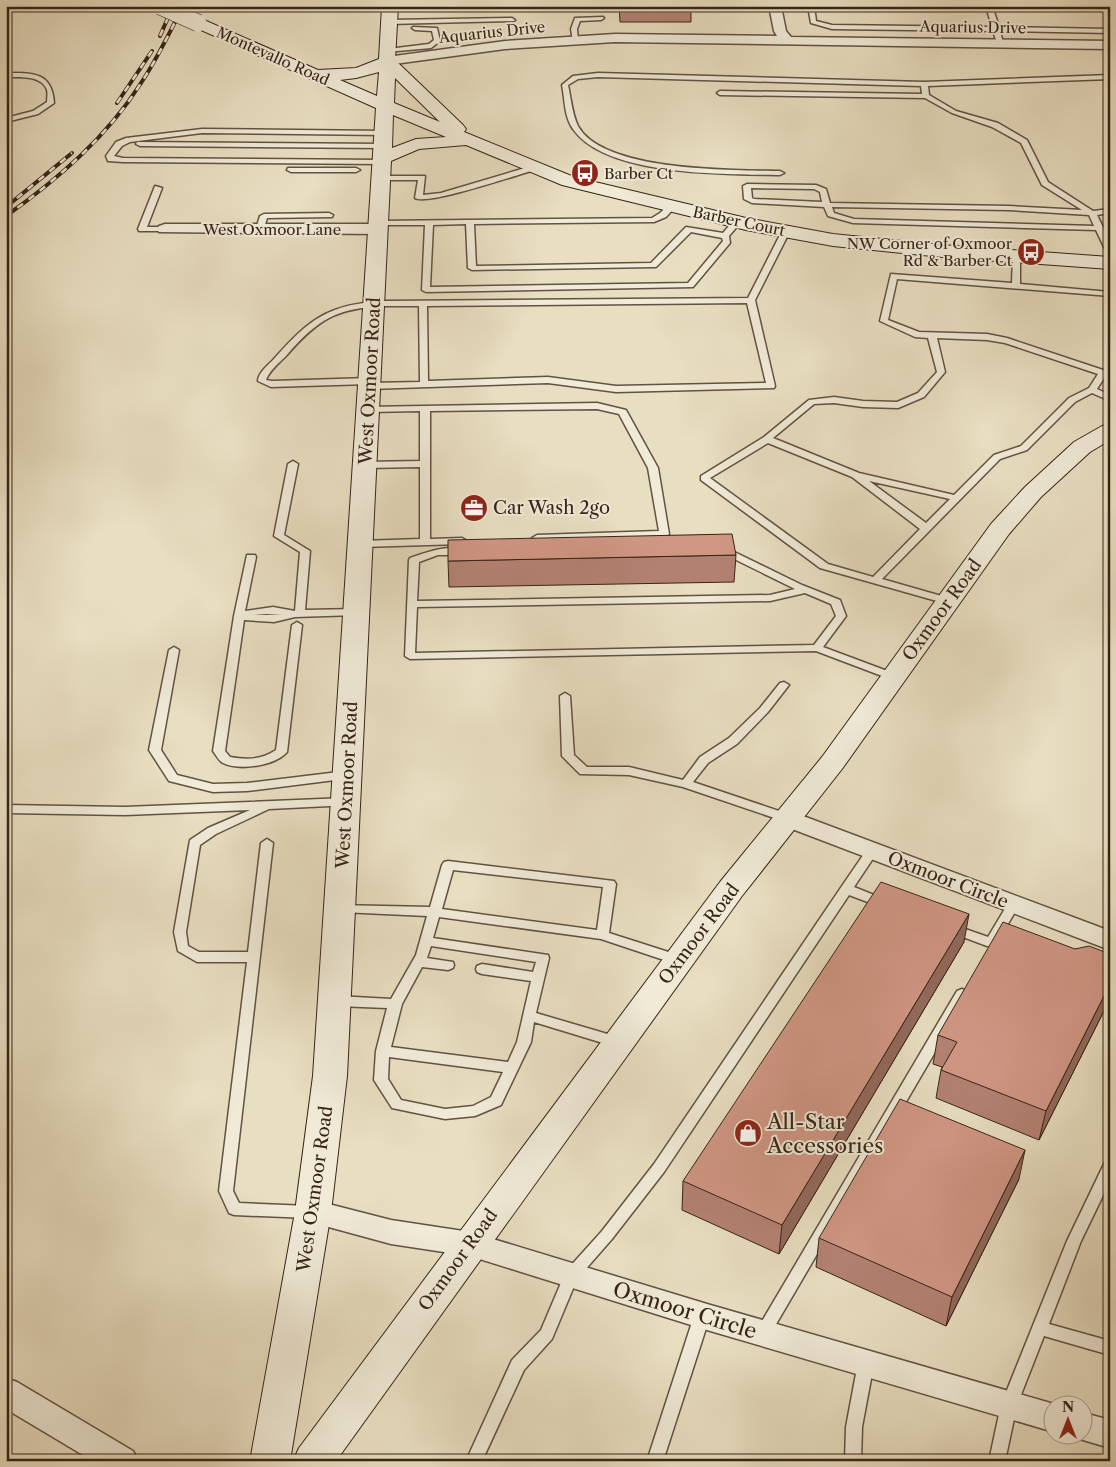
<svg xmlns="http://www.w3.org/2000/svg" width="1116" height="1467" font-family="'Libre Caslon Text',serif">
<style>
.lines{fill:none;stroke-linecap:round;stroke-linejoin:round}
.lane-casing{stroke:#625242;stroke-width:3}
.street-casing{stroke:#625242;stroke-width:3}
.secondary-casing{stroke:#362417;stroke-width:2}
.lane{fill:#f0ead7;fill-rule:evenodd}
.street{fill:#f0ead7;fill-rule:evenodd}
.secondary{fill:#f0ead7;fill-rule:evenodd}
.rail-casing{stroke:#362417;stroke-width:4}
.rail{stroke:#f0ead7;stroke-width:2.5;stroke-dasharray:7;stroke-linecap:butt}
.secondary-bridge-casing{stroke:#362417;stroke-width:18;stroke-linecap:butt}
.secondary-bridge{stroke:#f0ead7;stroke-width:17}
.wall{fill:#b38172;stroke:#362417}
.shaded-wall{fill:#92695c;stroke:#362417}
.building{fill:#d09684;stroke:#362417}
.labels{text-anchor:middle;dominant-baseline:central;stroke-width:4;stroke-linejoin:round;paint-order:stroke}
.far-street-label{font-size:15px;fill:#362417;stroke:#f0ead7}
.far-poi-label{font-size:15px;fill:#362417;stroke:#f0ead7;text-anchor:start}
.street-label{font-size:18px;fill:#362417;stroke:#f0ead7}
.poi-label{font-size:18px;fill:#362417;stroke:#f0ead7;text-anchor:start}
.near-poi-label{font-size:21px;fill:#362417;stroke:#f0ead7;text-anchor:start}
.near-street-label{font-size:21px;fill:#362417;stroke:#f0ead7}
</style>
<rect width="100%" height="100%" fill="#e8dec1"/>
<filter id="stains"><feTurbulence type="fractalNoise" baseFrequency=".004" numOctaves="4"/><feColorMatrix values="0 0 0 0 .2 0 0 0 0 .09 0 0 0 0 .02 0 0 0 .5 -.17"/></filter>
<radialGradient id="worn" r=".72"><stop offset=".6" stop-color="#630" stop-opacity="0"/><stop offset="1" stop-color="#630" stop-opacity=".3"/></radialGradient>
<g class="lines">
<!-- lane casing -->
<g class="lane-casing">
<path id="lane" d="M356,6H393V7L390,9Z
M808,6H814L816,21L832,25L992,27L986,6H992L999,27L1110,29V33L1000,31L1003,43L1000,45L997,43L993,31L832,29L811,23Z
M603,17L604,18L601,20L580,21L577,29L578,40L573,41L571,29L575,18Z
M512,18L515,20L514,21L389,24L386,22L389,20Z
M413,27L437,28L440,41L431,48L386,52V50L388,49L429,44L434,40L432,31L415,30L412,28Z
M6,73C33,73 52,72 54,103L38,114L6,122V118L33,111L47,102C47,99 48,93 47,90C42,75 19,77 6,77Z
M598,73L924,82L1110,75V79L928,86L929,95L956,111L998,123L1027,140L1048,182L1093,211L1110,209V213L1097,215L1110,242V253L1106,251L1096,230L853,223L828,216L824,207L752,203L744,199L743,186L747,184L816,185L826,189L830,203L1009,206L1082,210L1042,185L1021,143L992,127L952,113L925,98L720,95L717,93L720,91L922,94L921,86L598,77L578,79L568,85C571,98 572,114 578,126C603,172 734,170 780,171L784,173L780,175C727,174 606,177 573,129C564,117 565,99 562,85L573,76ZM751,188L814,189L820,192L822,202L754,199L752,198ZM832,207L1009,210L1089,215L1094,226L854,219L834,213Z
M202,129L384,131L388,133L384,135L202,133L130,142L122,146L114,156L123,158L383,160L387,162L383,164L123,162L108,161L106,156L116,142L126,138Z
M137,142L384,144L388,146L384,148L140,146L136,144Z
M535,165L539,167L538,169C519,174 427,206 415,198L418,180H382L378,178L382,176H425L423,195L441,193Z
M288,168H356L360,170L356,172H291L287,170Z
M155,186L162,188L147,227H165L169,229L165,231H139L138,229Z
M669,204L676,206L666,217L654,222L474,224L476,266L651,263L686,227L723,233L734,220H740L741,222L729,236L730,243L693,287L426,292L422,290L425,225H380L376,223L380,221L652,218L660,213ZM466,224L468,268L472,270L653,267H656L691,232L722,238L723,241L688,283L430,287L433,225Z
M329,213L333,215L332,217L267,218L263,231L256,229L260,216L264,214Z
M783,229L790,231L755,300L775,386L774,388L616,392L548,383L370,389L366,386L369,384L271,387L258,381C258,373 268,365 273,360C310,318 329,304 385,301L748,298ZM747,303L766,383L616,386L548,377L428,381L427,306ZM385,306H419L420,382L371,383L374,381L370,378L272,381L266,380C269,371 279,363 286,356C318,319 336,308 385,306Z
M1013,255L1020,257V284L1110,292V296L897,279L888,320L919,332L987,334L1007,338L1103,370L1110,367V373L1106,375L1097,389L1110,395V401L1092,393L1075,402L1027,450L1000,459L882,579L952,599L953,601L952,603H944L820,568L701,480V476L764,437L809,400L834,397L863,401L897,402L918,393L937,372L928,338L915,337L880,321L891,274L1012,283ZM937,338L987,340L1005,343L1098,374L1089,388L1069,398L1021,446L994,455L954,495L859,473L773,438L814,404L834,403L863,407L898,408L924,397L945,372ZM768,443L852,477L920,529L873,577L828,564L710,478ZM869,481L950,499L926,523Z
M597,403L626,410L658,468L669,534L667,536L537,541L532,538L537,535L659,531L648,468L619,414L597,409L430,411V539L462,538L467,541L462,544L361,547L356,544L361,541L420,539V467L366,468L361,465L366,462L420,461V411L369,412L364,409L366,407Z
M293,461L298,464L284,535L310,551L305,610L357,609L362,612L357,615L295,617L274,622L244,620L225,751L230,757C247,760 261,760 276,750L292,625L297,622L302,625L287,752C275,766 239,771 223,763C219,761 216,755 213,751L234,616L247,555H255L256,557L245,611L273,607L295,611L300,552L274,536L288,464ZM266,614L282,615H254Z
M722,546L802,585L840,600L846,616L823,647L898,675L899,677L898,679H890L816,651L410,659L405,656L409,560L410,558C424,553 454,542 466,552L461,555H438L419,562L417,601L770,595L795,589L718,551L717,549L718,547ZM805,593L831,604L836,616L814,645L415,653L417,607L770,601Z
M174,647L179,650L161,750L177,775L213,784L247,783L347,771L353,775L351,778L247,791L213,792L169,781L149,750L169,650Z
M784,682L789,685L768,712L737,744L708,763L693,782L791,815L793,818L791,821H783L683,787L629,775L580,774L562,756L560,696L565,693L570,696L574,755L587,767H629L683,780L700,757L729,738L760,708L780,683Z
M346,798L350,799L352,802L350,805L269,809L216,834L200,845L186,932L188,946L199,952H248L261,843L267,839L273,843L233,1191L239,1203L309,1206L314,1208L316,1212L314,1216L309,1218L234,1215L229,1213L219,1191L247,962H197L178,951L174,932L190,840L208,828L250,810L125,815L6,813V805L125,807Z
M872,847L878,851L854,887L889,901L891,904L889,907H881L849,895L664,1172L612,1239L577,1279L552,1339L524,1370L482,1461H466L512,1360L541,1330L566,1271L602,1231L654,1164L842,886L868,848Z
M448,861L614,881L616,884L609,933L684,957L685,960L684,963L679,965L601,939L439,917L433,938L548,955L549,958L536,1013L621,1038L623,1042L621,1046L616,1047L534,1022L531,1042L501,1105L475,1116L445,1119L392,1108L374,1080L376,1051L387,1008L337,1006L332,1004L330,1001L332,998L337,996L391,999L416,955L427,916L341,912L337,911L335,908L337,905L430,907L442,865L444,862ZM453,870L603,887L597,930L442,909ZM431,946L536,962L533,972L482,964L477,966L476,969L477,972L482,974L531,981L517,1042L508,1062L391,1047L402,1004L422,967L448,970L453,968L454,965L453,962L427,958ZM389,1057L503,1072L491,1097L473,1106L445,1109L401,1100L388,1079Z
M1013,901L1017,902L1019,905L995,946H987L947,931L945,928L947,925L951,924L988,937L1009,902Z
M962,989L967,991L969,994L768,1338L763,1340L758,1338L755,1333L758,1328L957,991Z
M1110,1160V1181L1081,1241L1049,1324L1110,1341V1355L1044,1336L1017,1405L1005,1461H989L1001,1405L1067,1241L1105,1162Z
M702,1310L707,1311L710,1316L663,1461H647L694,1316L697,1311Z
M866,1356L872,1358L874,1363L862,1427L861,1461H845L846,1427L858,1363L860,1358Z"/>
</g>
<!-- street casing -->
<g class="street-casing">
<path id="street" d="M769,6H781L786,31L791,37L1110,41V49L615,42L505,49L387,65L380,61L387,57L505,41L615,34L777,36L774,31Z
M165,224H379L385,226L387,229L385,232L379,234L159,232L157,229L159,226Z
M787,810L1110,931V950L779,824L775,818L779,812Z
M313,1200L391,1220L470,1232L707,1304L1054,1404H1056H1054V1432L707,1330L470,1256L391,1244L303,1220L298,1212L303,1204Z
M6,1378L17,1382L133,1451L138,1461H93L6,1409Z
M1084,1413L1110,1420V1448L1073,1437L1071,1434H1084Z"/>
</g>
<!-- secondary casing -->
<g class="secondary-casing">
<path id="secondary" d="M382,6H398L395,60L463,125L466,129L464,132L574,177L746,218L833,234L942,245L1110,257V269L942,257L833,246L746,230L562,185L466,145L419,149L391,161L347,1076L331,1212L290,1461H250L295,1212L313,1076L376,108L192,26L190,23L192,20H204L318,70L356,68L379,59ZM379,72L377,96L340,80L356,78ZM395,78L440,122L394,103ZM393,115L446,137L416,139L392,148Z
M1110,424V440L1090,452L1041,497L1009,534L842,769L742,896L336,1461H293L299,1448L720,882L822,757L991,524L1025,487L1074,442L1102,426Z"/>
</g>
<!-- lane -->
<use href="#lane" class="lane"/>
<!-- street -->
<use href="#street" class="street"/>
<!-- secondary -->
<use href="#secondary" class="secondary"/>
<!-- rail casing -->
<g class="rail-casing">
<path id="rail" d="M160,36L173,6
M117,103L152,51
M6,207L72,153
M6,216C58,179 107,137 141,83C157,59 170,32 183,6"/>
</g>
<!-- rail -->
<use href="#rail" class="rail"/>
<!-- secondary-bridge casing -->
<g class="secondary-bridge-casing">
<path id="secondary-bridge" d="M160,6L198,23"/>
</g>
<!-- secondary-bridge -->
<use href="#secondary-bridge" class="secondary-bridge"/>
</g>
<!-- wall -->
<path class="wall" d="M619,6H691V22H620Z
M736,555L734,582L449,587L448,561Z
M964,942L779,1254L682,1210L683,1181Z
M1075,949L1110,954V999L1039,1140L936,1098L941,1070L942,1067L933,1064L938,1035Z
M1019,1179L946,1326L816,1267L819,1238Z"/>
<!-- shaded-wall -->
<path class="shaded-wall" d="M969,914L964,942L779,1254L782,1225Z
M1110,984V999L1039,1140L1046,1111Z
M1025,1150L1019,1179L946,1326L952,1297Z"/>
<!-- building -->
<path class="building" d="M732,534L736,555L448,561V540Z
M881,882L969,914L782,1225L683,1181Z
M1003,922L1075,949L1089,946L1110,954V984L1046,1111L941,1070L957,1042L938,1035Z
M900,1099L1025,1150L952,1297L819,1238Z"/>
<!-- icons -->
<defs>
<g id="bus-disc" transform="scale(1.4375)"><circle r="9.5" fill="#8f2418" stroke="#f0ead7"/><path d="M-5-6H5V4H4V6H2V4H-2V6H-4V4H-5ZM-3.5-4V0h7V-4ZM-3.5 1.2v1.5H-2V1.2ZM2 1.2v1.5H3.5V1.2Z" fill="#fff"/></g>
<g id="office-disc" transform="scale(1.4375)"><circle r="9.5" fill="#8f2418" stroke="#f0ead7"/><path d="M-6-3h4V-5.5h4V-3h4V5H-6ZM-1-4.5V-3h2v-1.5ZM-6 0V1H6V0Z" fill="#fff"/></g>
<g id="shop-disc" transform="scale(1.4375)"><circle r="9.5" fill="#8f2418" stroke="#f0ead7"/><path d="M-5-2.5h2.3a2.7 3.5 0 0 1 5.4 0H5L5.5 6h-11ZM-1.5-2.5h3a1.5 2.3 0 0 0-3 0Z" fill="#fff"/></g>
</defs>
<g fill-rule="evenodd">
<use href="#bus-disc" x="585" y="173"/>
<use href="#bus-disc" x="1031" y="252"/>
<use href="#office-disc" x="474" y="508"/>
<use href="#shop-disc" x="748" y="1133"/>
</g>
<g class="labels">
<!-- far-street labels -->
<g class="far-street-label">
<text transform="translate(973 27) rotate(1)">Aquarius Drive</text>
<text transform="translate(492 32) rotate(-6)">Aquarius Drive</text>
<text transform="translate(273 56) rotate(24)">Montevallo Road</text>
<text transform="translate(739 221) rotate(12)">Barber Court</text>
<text x="272" y="229">West Oxmoor Lane</text>
</g>
<!-- far-poi labels -->
<g class="far-poi-label">
<text x="604" y="173">Barber Ct</text>
<text x="1012" y="243" text-anchor="end">NW Corner of Oxmoor<tspan x="1012" dy="17">Rd &amp; Barber Ct</tspan></text>
</g>
<!-- street labels -->
<g class="street-label">
<text transform="translate(370 381) rotate(-87)">West Oxmoor Road</text>
<text transform="translate(942 610) rotate(-54)">Oxmoor Road</text>
<text transform="translate(347 785) rotate(-87)">West Oxmoor Road</text>
<text transform="translate(948 880) rotate(21)">Oxmoor Circle</text>
<text transform="translate(699 934) rotate(-53)">Oxmoor Road</text>
<text transform="translate(315 1189) rotate(-82)">West Oxmoor Road</text>
<text transform="translate(458 1260) rotate(-54)">Oxmoor Road</text>
</g>
<!-- poi labels -->
<g class="poi-label">
<text x="493" y="508">Car Wash 2go</text>
</g>
<!-- near-poi labels -->
<g class="near-poi-label">
<text x="767" y="1121">All-Star<tspan x="767" dy="24">Accessories</tspan></text>
</g>
<!-- near-street labels -->
<g class="near-street-label">
<text transform="translate(685 1310) rotate(17)">Oxmoor Circle</text>
</g>
</g>
<!-- margin -->
<rect width="1116" height="1467" fill="none" stroke="#e8dec1" stroke-width="25"/>
<rect x="8" y="8" width="1101" height="1452" fill="none" stroke="#362417" stroke-width="2.5"/>
<rect x="12" y="12" width="1091" height="1442" fill="none" stroke="#362417"/>
<!-- north arrow -->
<g transform="translate(1068 1420)"><circle r="24" fill="#f0ead7" stroke="#a69b8a"/>
<path d="M0-4L9 19L0 12L-9 19Z" fill="#8f2418"/>
<text y="-8" font-size="14" font-weight="bold" text-anchor="middle" fill="#362417">N</text>
</g>
<rect width="100%" height="100%" filter="url(#stains)"/>
<rect width="100%" height="100%" fill="url(#worn)"/>
</svg>
